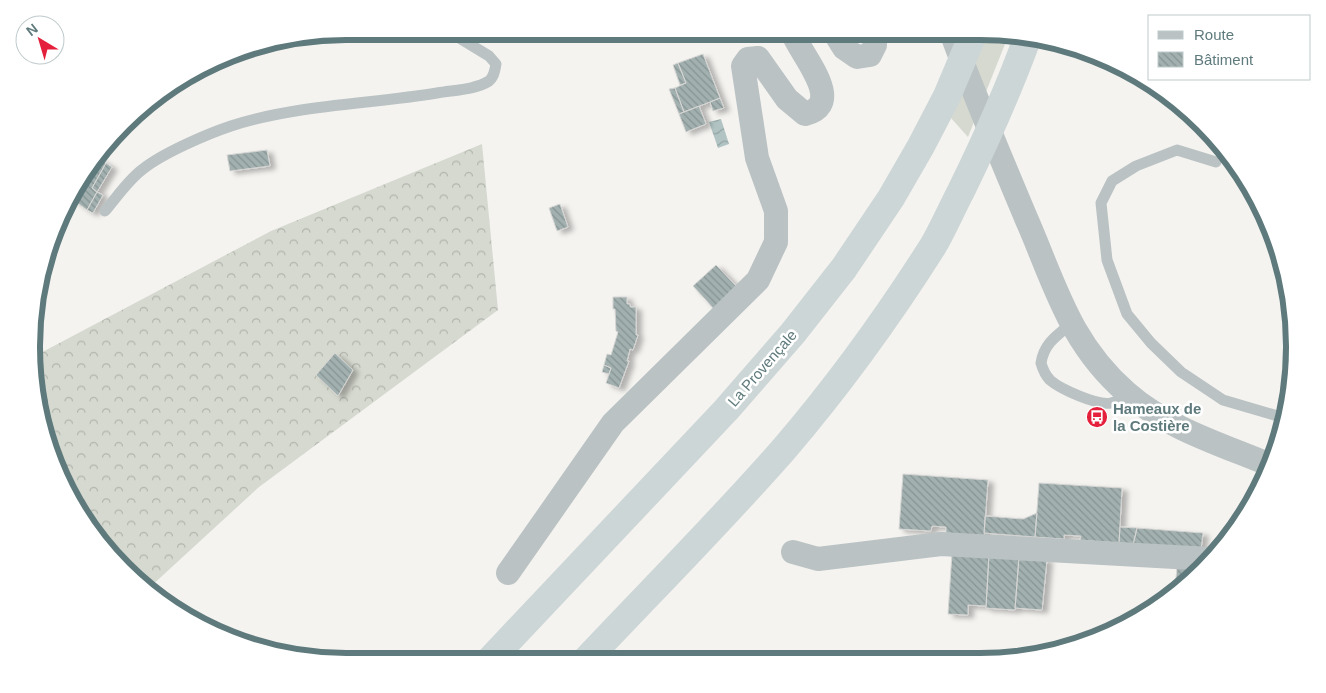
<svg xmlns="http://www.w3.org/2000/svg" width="1326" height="693" font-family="Helvetica,sans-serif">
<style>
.green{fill:#d6d9cf}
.forest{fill:url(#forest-crowns)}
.water{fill:url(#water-waves)}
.building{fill:url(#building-back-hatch);stroke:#d5d5d3;filter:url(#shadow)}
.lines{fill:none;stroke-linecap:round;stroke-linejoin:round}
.lane{stroke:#bac2c3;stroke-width:11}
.street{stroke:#bac2c3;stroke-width:24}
.highway{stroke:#cdd6d6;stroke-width:28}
.labels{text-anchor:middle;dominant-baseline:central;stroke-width:5;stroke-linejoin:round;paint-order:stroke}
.street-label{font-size:15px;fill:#5f7a7c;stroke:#fff}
.poi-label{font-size:15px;font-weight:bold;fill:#5f7a7c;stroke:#fff;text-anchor:start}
.rim{fill:none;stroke:#5f7a7c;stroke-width:6}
</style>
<defs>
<pattern id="forest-crowns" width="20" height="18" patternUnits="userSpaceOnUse" patternTransform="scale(1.25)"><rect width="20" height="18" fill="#d6d9cf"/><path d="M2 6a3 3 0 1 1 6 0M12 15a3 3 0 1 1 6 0" fill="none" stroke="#b1b5ad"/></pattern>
<pattern id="water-waves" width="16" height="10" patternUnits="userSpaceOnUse" patternTransform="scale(1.25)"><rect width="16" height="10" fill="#b1c4c3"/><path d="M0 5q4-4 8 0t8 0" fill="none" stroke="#93a4a3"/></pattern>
<pattern id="building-back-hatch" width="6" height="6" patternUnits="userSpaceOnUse" patternTransform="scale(1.25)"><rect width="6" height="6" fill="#a2b0b0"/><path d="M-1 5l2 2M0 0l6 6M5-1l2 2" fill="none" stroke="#879494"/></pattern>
<filter id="shadow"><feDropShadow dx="5.5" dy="3" stdDeviation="2.5" flood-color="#0004"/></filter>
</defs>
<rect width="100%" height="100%" fill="#f4f3f0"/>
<!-- green -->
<path class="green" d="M989,32H1000L1009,34L968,137L951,118Z"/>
<!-- forest -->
<path class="forest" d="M482,144L498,310L259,487L149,588L123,569L64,486L32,367L33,357L271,231Z"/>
<!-- water -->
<path class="water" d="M721,119L729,144L718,148L709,122Z"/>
<!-- building -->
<path class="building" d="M703,54L720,98L684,112L675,88L686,83L678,63Z
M678,63L686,83L680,85L673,65Z
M675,88L684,112L679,114L669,89Z
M720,98L724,108L713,111L710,102Z
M699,106L706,124L686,132L679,114Z
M267,150L270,166L230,171L227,155Z
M97,158L106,163L92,188L97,192L87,210L72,199L84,172Z
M106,163L112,167L97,192L92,188Z
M97,192L103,195L93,213L87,210Z
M560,204L568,227L557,231L549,208Z
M716,265L738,288L715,310L693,286Z
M613,297H627V304H630V307H636V335H638L633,350L630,349L627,361H629L619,388L606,383L611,368L604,365L607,354L611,355L618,332L616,331L615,309H613Z
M335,353L353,370L338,396L316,375Z
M604,365L611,368L609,374L602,372Z
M903,474L988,480L984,536L946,533V527L932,526L931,531L899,529Z
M1039,483L1122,488L1119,543L1080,540L1081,536L1064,535V539L1035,537Z
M1037,513L1035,537L984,533L985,516L1023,519Z
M1120,527L1137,528L1133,545L1119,543Z
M1137,528L1203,533L1201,549L1133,545Z
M952,553L989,555L986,606L968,605V615L948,614Z
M989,555L1019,557L1015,610L986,608Z
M1019,557L1047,559L1042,610L1015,608Z
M1177,568L1199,570L1177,589L1175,588Z"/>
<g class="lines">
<!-- lane -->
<path class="lane" d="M1216,162L1177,150L1136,166L1112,181L1101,203L1107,260L1127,314L1151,343L1181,372L1223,400L1281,417
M105,211C117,197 128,180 143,169C163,153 207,134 231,126C294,105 371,104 437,93C453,90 475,90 489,81C494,77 495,70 496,64L489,56L448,31
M1071,324C1056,336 1044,344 1041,363C1043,370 1045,375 1050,380C1060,389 1098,406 1111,403C1117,402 1123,397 1128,394"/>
<!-- street -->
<path class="street" d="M834,32L844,48L857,57L870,55L875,45L874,32
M951,32C974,95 1000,156 1026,218C1055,284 1069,343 1127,393C1167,428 1220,444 1268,464
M793,552L818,559L941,544L1211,559
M508,573L613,423L758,280L776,242V211L757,158L743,66L748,59L758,58L787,99L805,114C847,104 800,54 792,32"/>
<!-- highway -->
<path class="highway" d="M586,660C652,590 720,522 784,449C838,386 888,317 933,246C943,229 951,210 961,191C985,142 1008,91 1027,39
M489,661L726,410L793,333L844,268L891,198L921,146L947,96L974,32"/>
</g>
<!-- icons -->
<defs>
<g id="bus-disc" transform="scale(1.125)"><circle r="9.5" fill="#e4203c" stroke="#fff"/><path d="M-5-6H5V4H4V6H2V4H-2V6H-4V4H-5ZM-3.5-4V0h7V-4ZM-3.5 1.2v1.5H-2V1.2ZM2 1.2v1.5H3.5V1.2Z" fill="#fff"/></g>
</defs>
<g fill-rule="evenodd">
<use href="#bus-disc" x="1097" y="417"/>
</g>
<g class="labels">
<!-- street labels -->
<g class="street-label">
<text transform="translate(762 368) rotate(-49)">La Provençale</text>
</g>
<!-- poi labels -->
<g class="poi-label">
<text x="1113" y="408">Hameaux de<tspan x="1113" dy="17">la Costière</tspan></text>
</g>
</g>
<!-- crop -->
<path d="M0 0H1326V693H0ZM346 40H980A306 306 0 0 1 1286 346V347A306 306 0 0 1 980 653H346A306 306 0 0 1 40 347V346A306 306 0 0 1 346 40Z" fill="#fff" fill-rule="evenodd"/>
<path class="rim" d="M346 40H980A306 306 0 0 1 1286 346V347A306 306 0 0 1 980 653H346A306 306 0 0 1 40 347V346A306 306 0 0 1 346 40Z"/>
<!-- legend -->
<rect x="1148" y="15" width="162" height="65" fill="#ffffff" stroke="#bfcacb"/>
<rect x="1158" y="31" width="25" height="8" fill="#bac2c3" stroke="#bfcacb"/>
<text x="1194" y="40" font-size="15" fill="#5f7a7c">Route</text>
<rect x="1158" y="52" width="25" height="15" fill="url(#building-back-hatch)" stroke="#bfcacb"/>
<text x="1194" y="65" font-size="15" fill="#5f7a7c">Bâtiment</text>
<!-- north arrow -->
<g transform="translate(40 40) rotate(322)"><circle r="24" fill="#ffffff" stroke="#bfcacb"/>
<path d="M0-4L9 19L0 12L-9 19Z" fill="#e4203c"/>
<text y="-8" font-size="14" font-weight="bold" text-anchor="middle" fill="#5f7a7c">N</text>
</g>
</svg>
